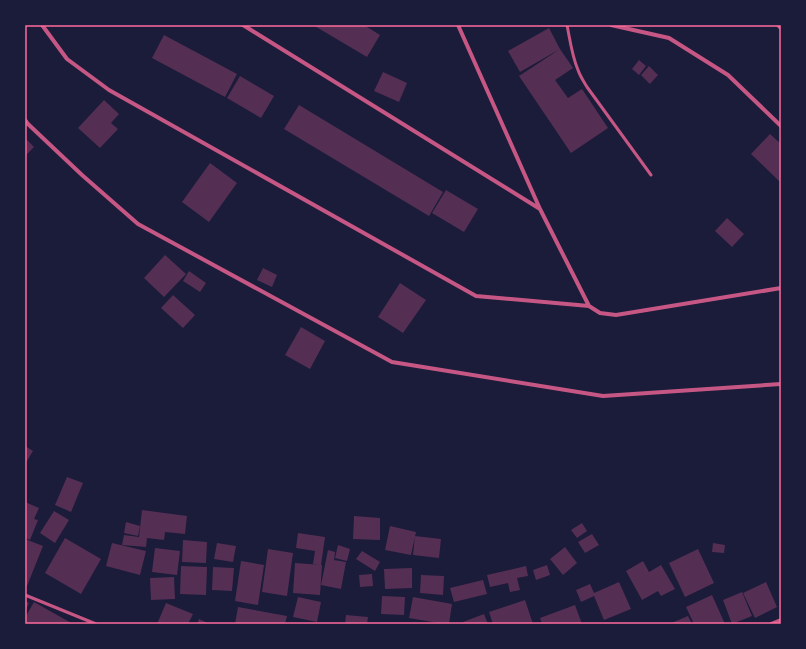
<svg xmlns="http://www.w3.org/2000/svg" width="806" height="649" font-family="'Public Sans',sans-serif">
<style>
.building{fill:#542f53}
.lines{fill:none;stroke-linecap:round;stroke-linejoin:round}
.service{stroke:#c65784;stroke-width:3}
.minor{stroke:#c65784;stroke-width:4}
.neatline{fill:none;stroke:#ff6b9d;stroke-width:1.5}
</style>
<rect width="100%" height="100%" fill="#1b1b3a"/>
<!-- building -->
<path class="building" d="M313,25H364L380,35L367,57Z
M549,28L560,49L520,72L508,51Z
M164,35L237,74L225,97L152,58Z
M560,49L573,68L555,80L568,98L582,89L608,128L571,153L519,76Z
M639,60L646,66L639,75L632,69Z
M649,66L658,75L650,84L641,75Z
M383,72L407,83L399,102L374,91Z
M240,76L274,96L261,118L227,98Z
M104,100L119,114L111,123L118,129L100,148L78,128Z
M299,105L443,192L429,216L284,129Z
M770,134L781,144V179L779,181L751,154Z
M25,138L34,147L25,156Z
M210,163L237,183L209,222L182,202Z
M446,190L478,209L464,232L432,213Z
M727,218L744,234L732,247L715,231Z
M165,255L186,274L164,297L144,278Z
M263,268L277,275L272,287L257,280Z
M189,271L206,283L200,292L183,281Z
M400,283L426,300L403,333L378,317Z
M173,295L195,315L183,328L161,308Z
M301,327L325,341L310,369L285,355Z
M25,446L33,451L25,464Z
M67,477L83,483L71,512L55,505Z
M25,502L39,508L34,519L38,520L30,540L25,538Z
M142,510L187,516L185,534L165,532L164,540L147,538L146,547L122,545L124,535L139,537Z
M54,511L69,520L55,543L40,533Z
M354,516L380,518V540L353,539Z
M126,522L140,526L138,536L124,533Z
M582,523L587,531L577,538L571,530Z
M390,526L416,532L411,555L385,550Z
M298,533L325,537L321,565L313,564L315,551L296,548Z
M592,534L599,545L585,553L578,542Z
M415,536L441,539L439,558L413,555Z
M65,538L101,559L81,594L45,573Z
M25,539L43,546L27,586L25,585Z
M183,540L207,542L206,563L182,562Z
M112,543L146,551L140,575L106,566Z
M217,543L236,546L233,562L214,559Z
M713,543L725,545L724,553L712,552Z
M338,545L350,549L347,561L335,558Z
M565,547L577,563L563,575L550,559Z
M155,548L180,551L177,575L152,572Z
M268,549L293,553L287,596L262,592Z
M698,549L714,583L685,597L669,563Z
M328,550L335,552L334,561V560L346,562L341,589L321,585Z
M362,551L380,562L375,571L356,559Z
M241,561L264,565L258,605L235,601Z
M643,561L649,572L661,565L675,589L661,596L658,591L642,600L626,571Z
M295,563L322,565L320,595L293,593Z
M547,565L550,575L536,580L533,570Z
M181,566L207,567L206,595L180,594Z
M526,566L528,576L517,578L520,590L510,592L508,583L490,587L487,575Z
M213,567L234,568L232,591L212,590Z
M412,568V588L385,589L384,569Z
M372,574L373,586L360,587L359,575Z
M421,575L444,576L443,595L420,593Z
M174,577L175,599L151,600L150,578Z
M483,580L487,594L454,602L450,588Z
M619,582L631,609L604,620L594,596L581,602L576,590L590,584L594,593Z
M766,582L777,607L755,618L743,593Z
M742,592L752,616L732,624L723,600Z
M712,595L725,624H694L686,607Z
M382,596L405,597L404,615L381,614Z
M298,597L321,602L317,622L293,617Z
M413,597L452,604L449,624H444L409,618Z
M525,600L533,624H493L489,612Z
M25,601L29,603L25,611Z
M34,602L73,624H25V618Z
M166,603L193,614L188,624H157Z
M575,605L582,624H542L540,618Z
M238,607L287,616L285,624H235Z
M484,614L488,624H463V622Z
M346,615L368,617L367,624H345Z
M688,616L692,624H669Z
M199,619L210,624H197Z"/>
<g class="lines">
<!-- service -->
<path class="service" d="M567,25C570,40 572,56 578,70C580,76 584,82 587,87L651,175
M25,595L96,624"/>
<!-- minor -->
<path class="minor" d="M42,25L67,59L109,90L476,296L589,306
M243,25L540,209
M458,25L540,209L589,306L600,313L616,315L781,288
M611,25L669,38L728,75L781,126
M778,25L781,28
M25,120L28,124L82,175L138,224L392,362L603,396L781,384
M771,624L781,620"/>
</g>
<!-- border -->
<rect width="806" height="649" fill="none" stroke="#1b1b3a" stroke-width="52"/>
<rect x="26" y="26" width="754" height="597" class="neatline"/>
</svg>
